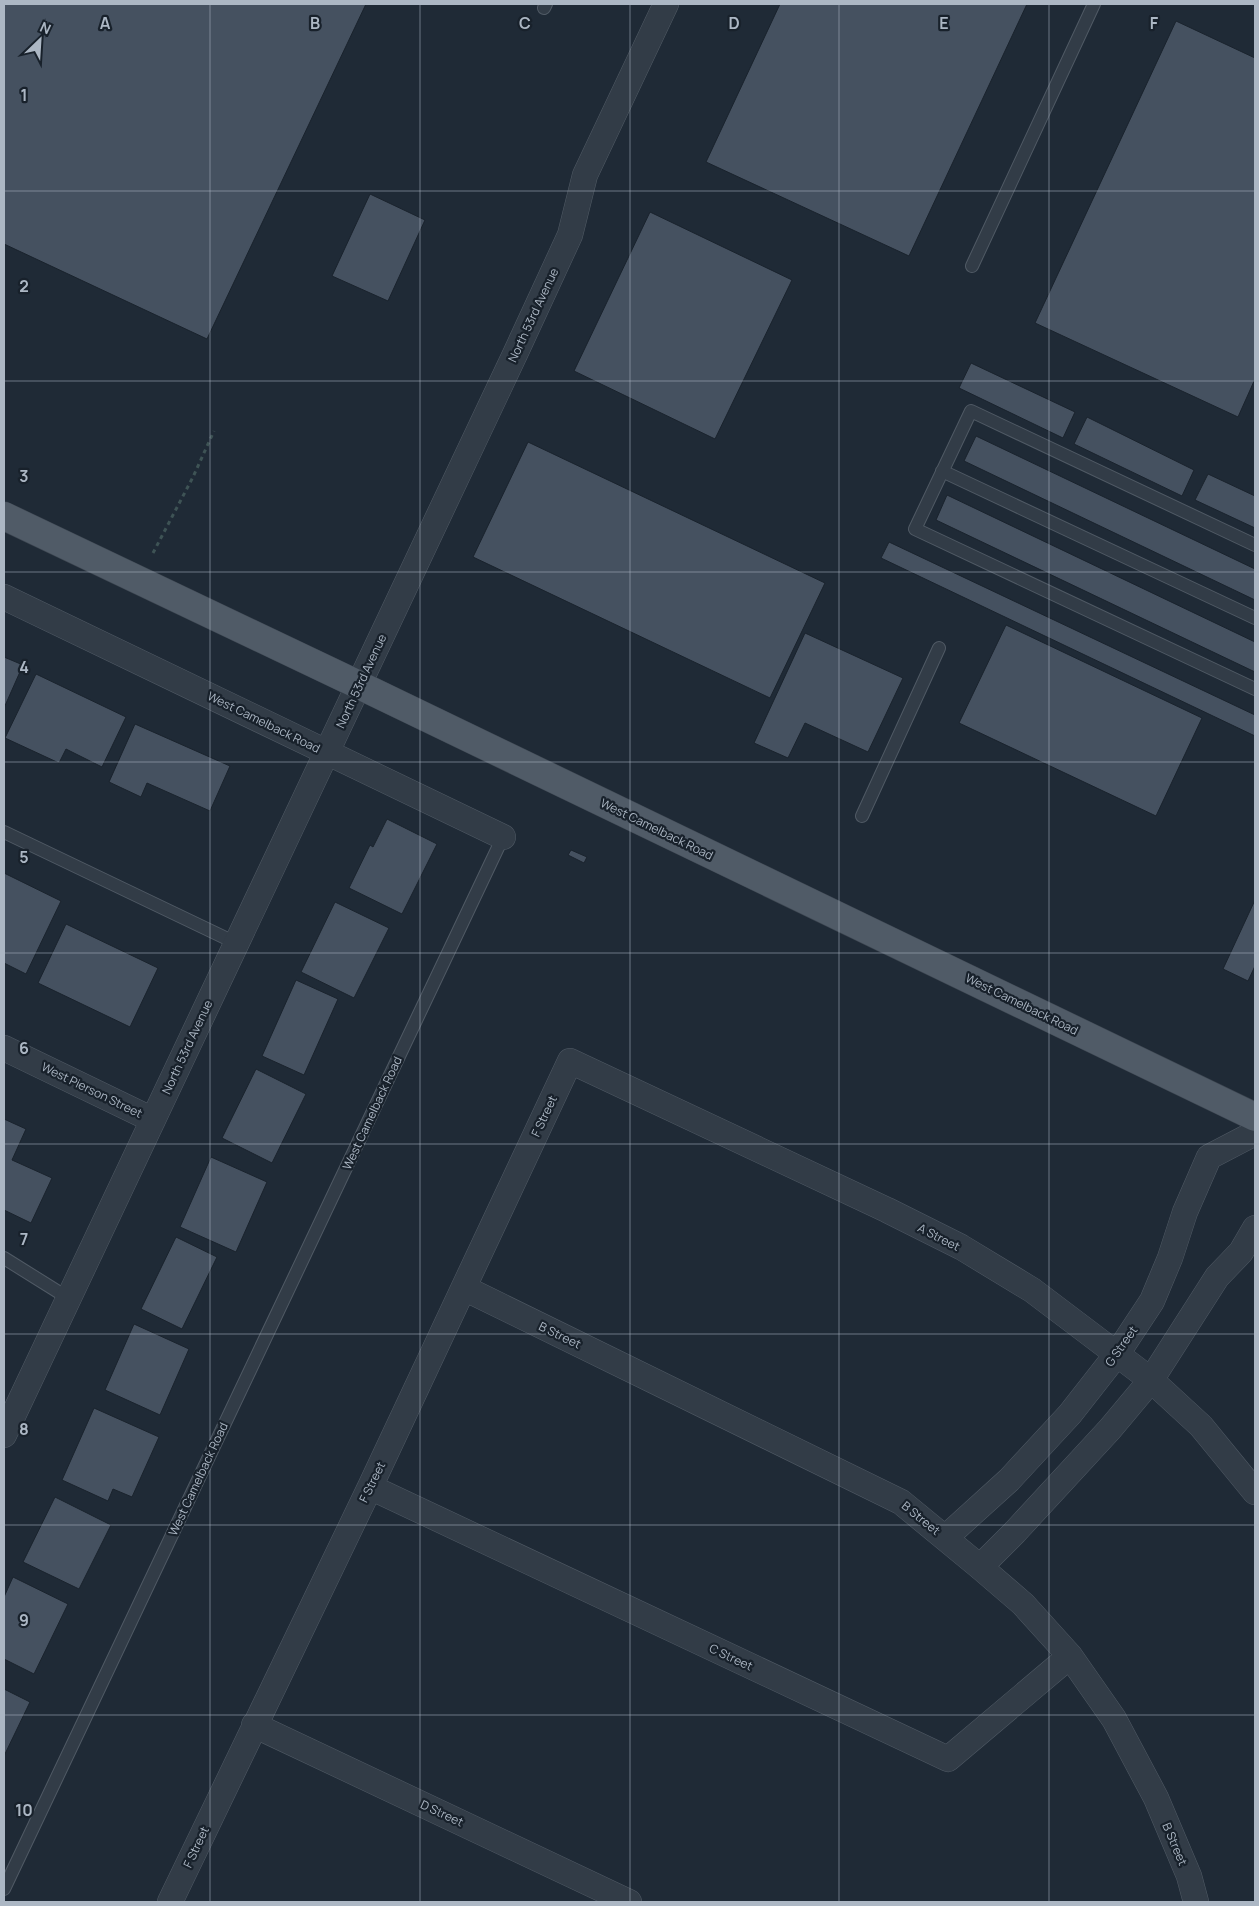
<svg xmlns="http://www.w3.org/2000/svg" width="1259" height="1906" font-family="Manrope,sans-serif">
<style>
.building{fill:#455160;stroke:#1a232d}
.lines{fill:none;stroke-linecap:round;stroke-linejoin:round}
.lane-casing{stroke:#505a65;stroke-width:14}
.street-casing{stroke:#505a65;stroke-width:26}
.primary-casing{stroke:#3c4550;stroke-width:29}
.path{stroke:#3e5355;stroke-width:3;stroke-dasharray:4 4;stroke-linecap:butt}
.lane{stroke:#323c47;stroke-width:12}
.street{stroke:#323c47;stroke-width:25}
.primary{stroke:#505b67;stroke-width:28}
.grid{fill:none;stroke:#acb7c4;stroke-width:1;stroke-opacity:0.55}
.labels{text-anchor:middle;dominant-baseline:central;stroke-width:4.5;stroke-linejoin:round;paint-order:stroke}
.street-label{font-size:12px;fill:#acb7c4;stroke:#18212b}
.grid-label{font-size:16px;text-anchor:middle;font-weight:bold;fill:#acb7c4;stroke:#18212b;stroke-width:4.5;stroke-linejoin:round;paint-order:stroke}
</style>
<rect width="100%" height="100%" fill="#1f2a36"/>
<!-- building -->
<path class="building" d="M4,4H366L207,339L4,244Z
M780,4H1027L909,256L706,162Z
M1176,21L1255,58V379L1238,417L1035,323Z
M370,194L425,220L388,301L332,276Z
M650,212L792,280L715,439L574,371Z
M971,363L1075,412L1063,438L959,388Z
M1087,417L1194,470L1182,496L1074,444Z
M976,436L1255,569V600L964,461Z
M528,442L825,583L770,698L473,557Z
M1208,474L1255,496V528L1195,500Z
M947,495L1255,642V672L936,520Z
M889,542L1255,715V736L881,558Z
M1006,625L1202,718L1156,816L959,723Z
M805,633L903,678L868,752L805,723L788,758L754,743Z
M4,657L23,665L4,708Z
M36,674L126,717L102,767L66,749L59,763L5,738Z
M135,724L230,766L210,811L147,783L141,797L109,782Z
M387,819L437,844L402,914L349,888L370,845L373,847Z
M571,850L587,857L584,863L568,855Z
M4,873L61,901L26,974L4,963Z
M1255,900V966L1248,981L1223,969Z
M335,902L389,928L354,998L301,972Z
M66,924L158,968L130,1027L38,983Z
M296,980L338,999L304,1075L262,1056Z
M256,1069L306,1094L272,1163L222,1138Z
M4,1119L26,1129L12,1160L52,1178L31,1223L4,1210Z
M211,1157L267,1182L236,1252L180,1227Z
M176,1237L217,1257L182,1329L141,1309Z
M134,1324L189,1349L160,1415L105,1390Z
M94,1408L159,1437L132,1497L113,1489L108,1501L62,1480Z
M55,1497L111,1525L79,1589L23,1562Z
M13,1577L68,1604L34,1674L4,1659V1597Z
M4,1689L30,1702L4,1756Z"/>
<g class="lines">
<!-- lane casing -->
<g class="lane-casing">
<path id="lane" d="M544,8L546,4
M972,266L1094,4
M942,471L1255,618
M1255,545L971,411L915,529L1255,689
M862,816L939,648
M4,832L236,943
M4,1258L68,1298
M4,1889L503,837"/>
</g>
<!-- street casing -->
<g class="street-casing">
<path id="street" d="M4,597L503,837
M4,1048L153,1120
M464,1288L901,1502L980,1567L1023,1604L1070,1656L1114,1719L1156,1798L1189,1876L1196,1902
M4,1435L516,352L570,235L585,175L666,4
M370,1487L948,1759L1070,1656
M945,1538L1009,1480L1070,1414L1117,1354L1152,1301L1170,1258L1185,1212L1209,1157L1255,1133
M980,1567L1015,1532L1110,1429L1151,1380L1217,1277L1241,1252L1255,1228
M254,1725L629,1902
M170,1902L370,1487L570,1061L887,1210L961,1247L1032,1290L1151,1380L1201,1426L1255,1492"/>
</g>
<!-- primary casing -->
<g class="primary-casing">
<path id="primary" d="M4,516L359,685L1255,1117"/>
</g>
<!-- path -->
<path class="path" d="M153,553L193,477L214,431"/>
<!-- lane -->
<use href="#lane" class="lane"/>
<!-- street -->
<use href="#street" class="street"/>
<!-- primary -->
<use href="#primary" class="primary"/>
</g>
<!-- grid -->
<path class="grid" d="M210,4V1902M420,4V1902M630,4V1902M839,4V1902M1049,4V1902M4,191H1255M4,381H1255M4,572H1255M4,762H1255M4,953H1255M4,1144H1255M4,1334H1255M4,1525H1255M4,1715H1255"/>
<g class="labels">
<!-- street labels -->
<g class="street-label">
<text transform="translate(533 315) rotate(-65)">North 53rd Avenue</text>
<text transform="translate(361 681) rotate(-65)">North 53rd Avenue</text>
<text transform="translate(264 722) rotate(26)">West Camelback Road</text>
<text transform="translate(657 829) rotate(26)">West Camelback Road</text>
<text transform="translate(1022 1004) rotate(26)">West Camelback Road</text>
<text transform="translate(187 1047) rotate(-65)">North 53rd Avenue</text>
<text transform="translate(92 1090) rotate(26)">West Pierson Street</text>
<text transform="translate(372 1113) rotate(-65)">West Camelback Road</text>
<text transform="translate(544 1116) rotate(-65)">F Street</text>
<text transform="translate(939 1237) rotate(27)">A Street</text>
<text transform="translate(560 1335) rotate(26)">B Street</text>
<text transform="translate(1121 1346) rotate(-55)">G Street</text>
<text transform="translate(198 1479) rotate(-65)">West Camelback Road</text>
<text transform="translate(372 1482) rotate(-64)">F Street</text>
<text transform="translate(921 1518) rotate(39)">B Street</text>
<text transform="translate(731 1657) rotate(25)">C Street</text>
<text transform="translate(442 1813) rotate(25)">D Street</text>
<text transform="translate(1175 1844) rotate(67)">B Street</text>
<text transform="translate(196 1847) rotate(-65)">F Street</text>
</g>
</g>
<g class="grid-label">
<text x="105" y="29">A</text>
<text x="315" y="29">B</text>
<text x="525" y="29">C</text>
<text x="734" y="29">D</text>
<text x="944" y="29">E</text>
<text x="1154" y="29">F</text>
<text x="24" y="101">1</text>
<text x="24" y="292">2</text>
<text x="24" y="482">3</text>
<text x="24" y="673">4</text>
<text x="24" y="863">5</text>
<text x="24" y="1054">6</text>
<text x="24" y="1245">7</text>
<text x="24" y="1435">8</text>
<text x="24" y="1626">9</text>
<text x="24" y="1816">10</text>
</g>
<!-- border -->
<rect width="1259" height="1906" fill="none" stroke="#acb7c4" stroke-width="10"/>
<!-- north arrow -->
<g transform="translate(40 40) rotate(25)" stroke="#18212b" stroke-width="4" paint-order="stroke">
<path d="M0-4L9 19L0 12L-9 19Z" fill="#acb7c4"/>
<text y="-8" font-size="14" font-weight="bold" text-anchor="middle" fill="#acb7c4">N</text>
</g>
</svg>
